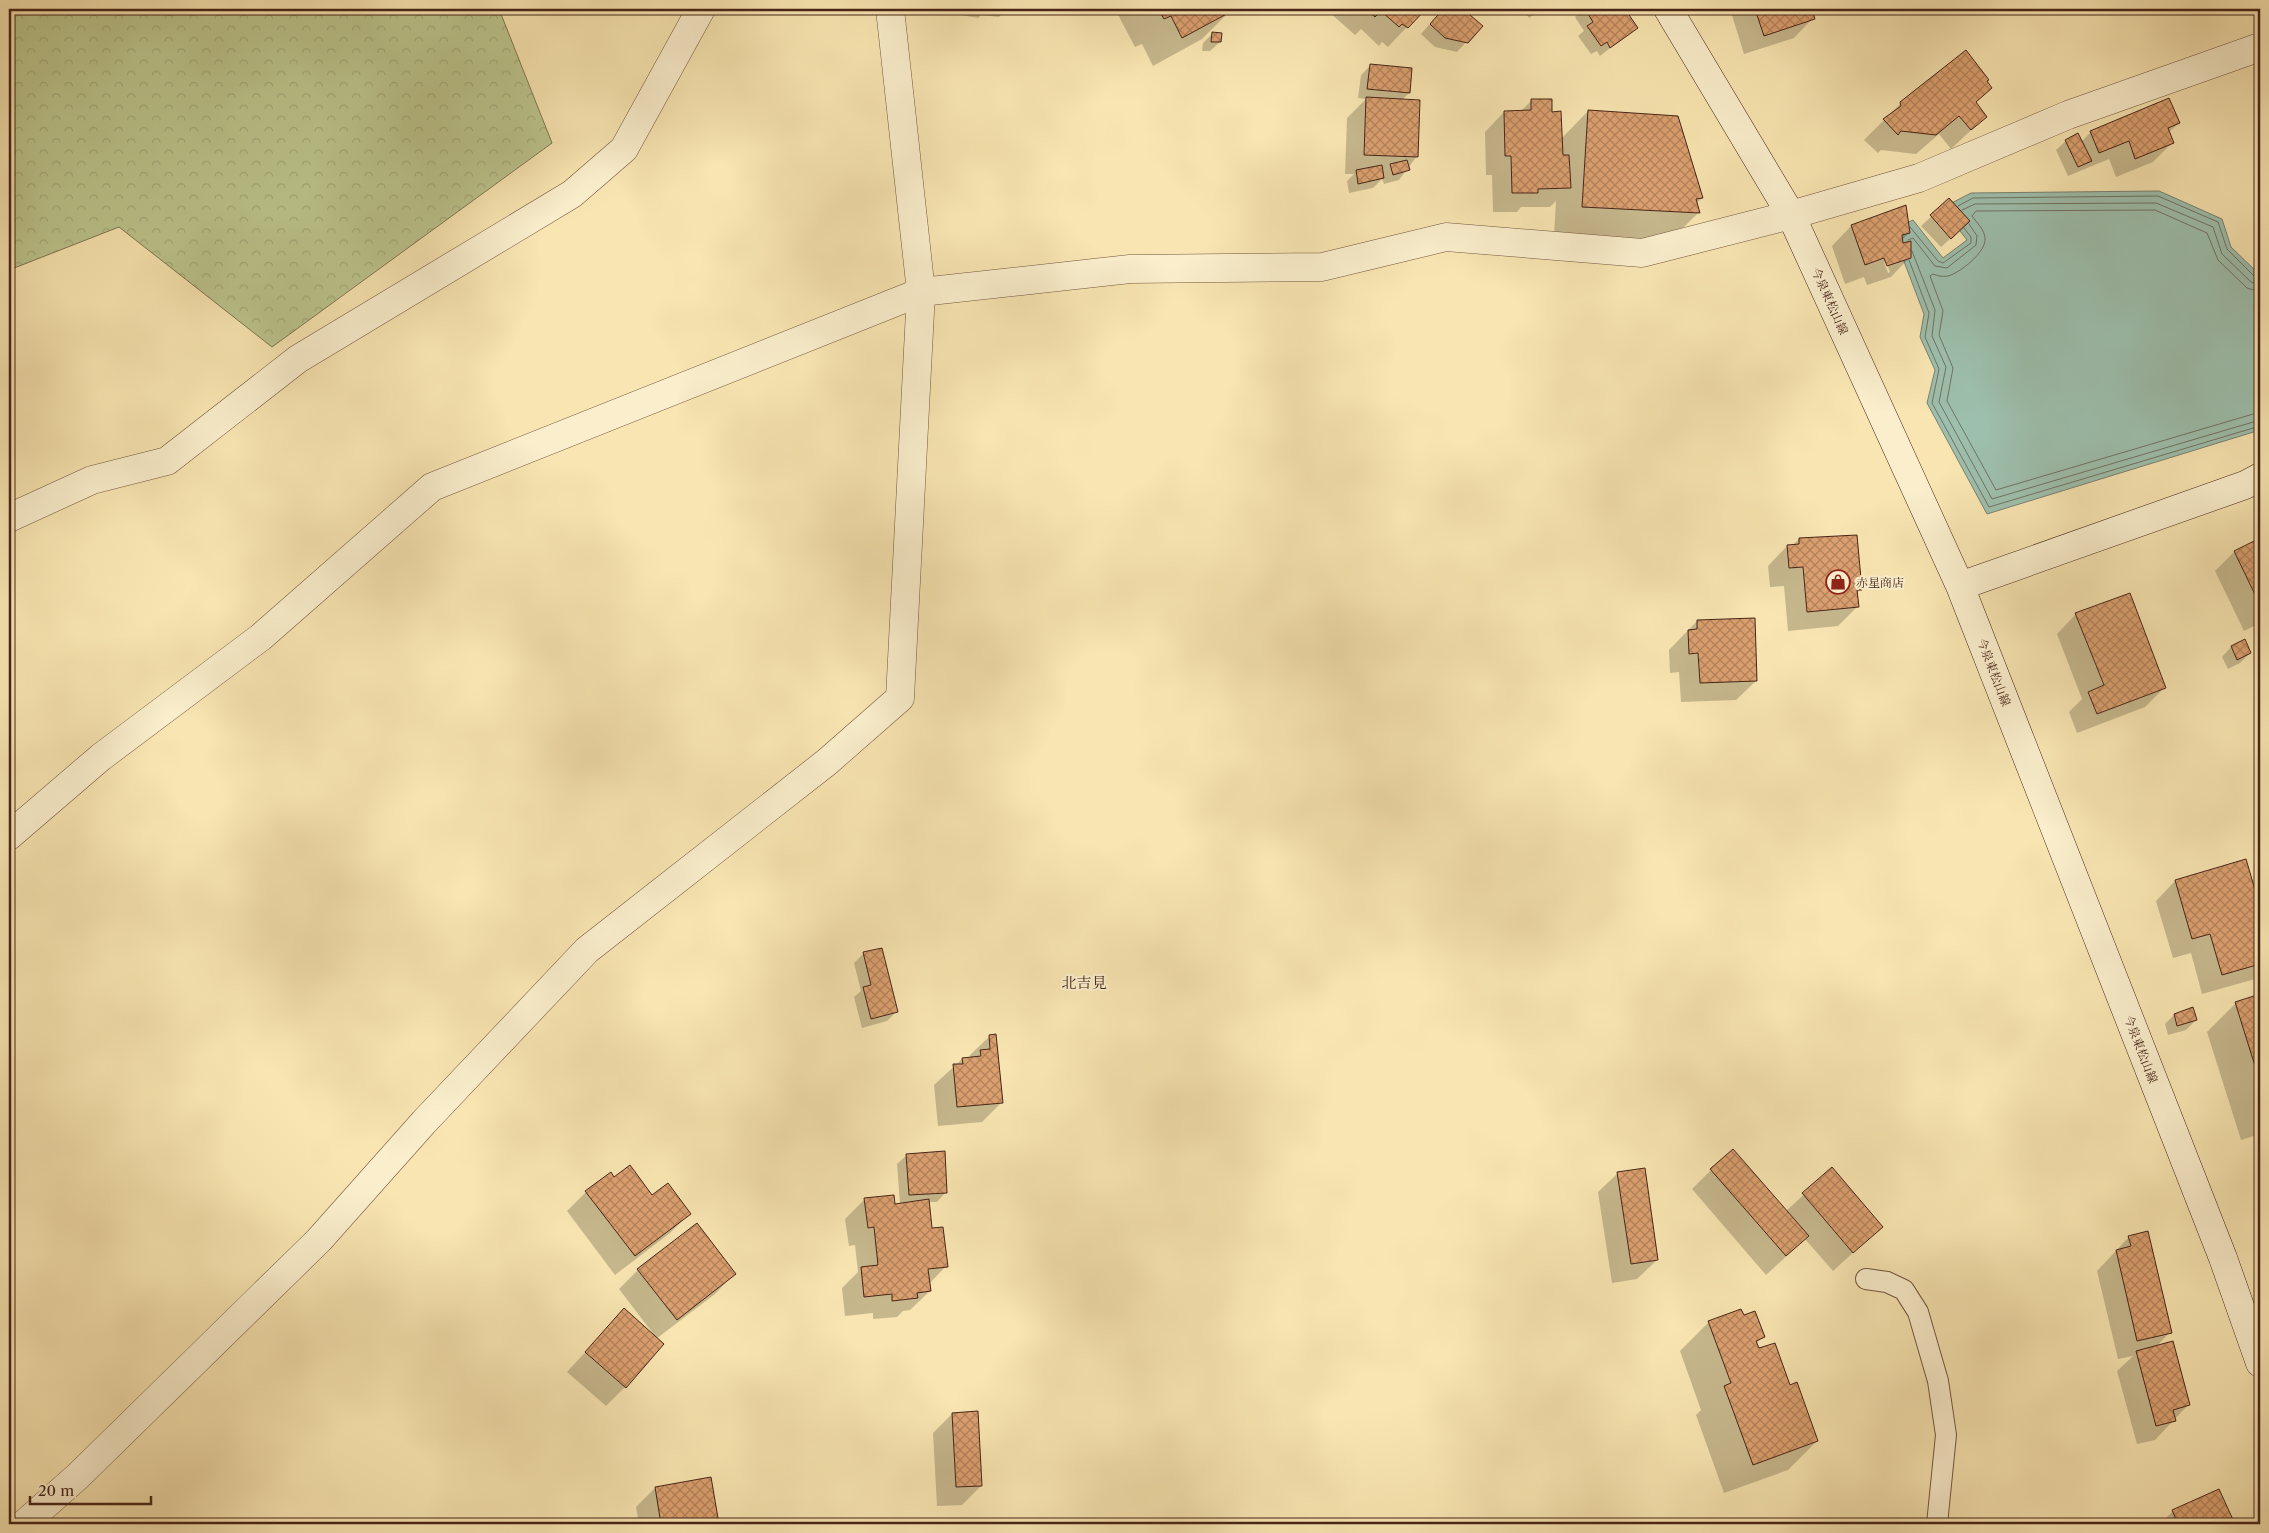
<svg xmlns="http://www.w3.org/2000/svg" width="2269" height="1533" font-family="'Libre Caslon Text','Noto Serif JP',serif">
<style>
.forest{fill:url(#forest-crowns);stroke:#827552}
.water{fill:#9dbfad;stroke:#7b8171}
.shadow{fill:#0003;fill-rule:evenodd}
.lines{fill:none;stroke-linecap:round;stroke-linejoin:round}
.shore{stroke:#727262;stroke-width:1}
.building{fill:url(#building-cross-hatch);stroke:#472518}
.lane-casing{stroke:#73553e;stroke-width:22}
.street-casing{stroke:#73553e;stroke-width:29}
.secondary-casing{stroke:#472518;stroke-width:29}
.lane{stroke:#faeecc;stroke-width:20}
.street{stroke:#faeecc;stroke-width:28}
.secondary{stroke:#faeecc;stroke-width:28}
.labels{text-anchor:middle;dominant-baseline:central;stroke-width:4;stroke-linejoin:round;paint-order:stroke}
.street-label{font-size:12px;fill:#472518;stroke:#faeecc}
.poi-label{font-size:12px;fill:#472518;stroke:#faeecc;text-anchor:start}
.quarter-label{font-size:15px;fill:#472518;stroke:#faeecc}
</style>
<defs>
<pattern id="forest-crowns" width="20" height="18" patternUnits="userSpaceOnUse" patternTransform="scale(1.25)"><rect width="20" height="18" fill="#bcc58d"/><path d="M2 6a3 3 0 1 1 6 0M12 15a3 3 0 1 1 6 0" fill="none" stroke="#a3a979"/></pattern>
<pattern id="building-cross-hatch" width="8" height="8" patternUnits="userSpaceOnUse" patternTransform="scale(1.25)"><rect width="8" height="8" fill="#dba06f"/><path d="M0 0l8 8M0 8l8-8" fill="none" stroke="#b3825a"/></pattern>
</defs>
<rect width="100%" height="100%" fill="#f8e5b1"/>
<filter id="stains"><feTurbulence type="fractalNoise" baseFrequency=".004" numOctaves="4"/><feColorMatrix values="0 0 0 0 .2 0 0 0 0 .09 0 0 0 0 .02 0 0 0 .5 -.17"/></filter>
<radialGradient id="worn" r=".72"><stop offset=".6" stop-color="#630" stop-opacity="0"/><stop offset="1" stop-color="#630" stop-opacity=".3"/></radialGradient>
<!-- forest -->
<path class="forest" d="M9,9H499L552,143L272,347L119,227L9,270Z"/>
<!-- water -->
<path class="water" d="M2159,191L2222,219L2231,247L2260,275V430L1987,514L1927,403L1935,370L1920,337L1924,314L1892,230L1913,220L1943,258L1967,240L1942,208L1971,193Z"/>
<!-- shadow -->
<path class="shadow" d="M944,9H1007L999,17L981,15L978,18L944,12Z
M1115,9H1230L1231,10L1202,39L1153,66L1142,44L1135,47Z
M1332,9H1424L1388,47L1382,42L1379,46L1361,29L1355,35L1329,12Z
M1443,9H1461L1481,26L1457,52L1435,47L1421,34Z
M1523,9H1542L1529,18Z
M1583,9H1624L1637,27L1600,56L1597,51L1591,54L1578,36L1584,31L1575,17Z
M1730,9H1810L1813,18L1794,38L1744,54Z
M1212,34L1220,42L1210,51H1202L1203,43Z
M1371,65L1409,93L1402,100L1417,156L1399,180L1384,184L1382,179L1373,188L1349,193L1347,181L1354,174H1345L1347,118L1366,99L1358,98L1361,75Z
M1986,82L1991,88L1975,103L1985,117L1951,149L1939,134L1916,154L1881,150L1878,153L1864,140L1901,103Z
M1532,100L1550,113L1561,139L1588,111L1702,198L1696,204L1699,212L1670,241L1554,235L1556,201L1550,207H1521L1517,212H1493L1492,175H1486L1485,132L1504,112H1520Z
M2179,123L2168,133L2172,143L2153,162L2116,177L2109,159L2068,176L2056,150L2066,141L2081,142L2091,132Z
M1949,200L1959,231L1941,247L1921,226Z
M1905,207L1909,233L1902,240L1910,257L1891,277L1867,285L1864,277L1845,284L1832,246L1851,226ZM1884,262H1886L1890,272L1888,273Z
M1799,539L1861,589L1856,594L1857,607L1838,626L1788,631L1784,586L1770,587L1768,566L1787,546H1792Z
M2260,539V623L2244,631L2215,571L2234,552Z
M2076,614L2165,687L2145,707L2077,733L2069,712L2082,699L2057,634Z
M1697,621L1756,681L1736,700L1681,702L1679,672L1670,673L1669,650Z
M2244,641L2250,653L2240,663L2228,669L2222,657L2231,647Z
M2245,861L2260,911V974L2255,979L2202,994L2191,953L2173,958L2156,901L2175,881Z
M864,953L896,1012L887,1021L862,1028L854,997L861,991L854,963Z
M2260,996V1134L2241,1140L2207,1032L2236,1003Z
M2174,1015L2196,1020L2186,1030L2168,1035L2165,1024Z
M990,1036L1001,1103L982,1122L938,1126L934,1085L962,1059L970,1058V1055Z
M907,1155L946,1192L937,1202H928L931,1229L946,1266L929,1284L930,1291L910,1310L903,1311L897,1317L873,1319V1313L845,1316L842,1288L858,1272L855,1245L849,1246L845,1219L865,1199L900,1204L897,1164Z
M1832,1169L1881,1227L1833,1271L1805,1239L1766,1275L1692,1189L1711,1170L1786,1211Z
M1618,1173L1657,1260L1637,1279L1612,1283L1598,1192Z
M614,1178L690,1213L670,1233L615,1275L567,1211L586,1192Z
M2129,1237L2170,1332L2156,1347L2189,1404L2155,1440L2137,1444L2117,1371L2133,1356L2118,1359L2097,1271Z
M638,1270L734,1274L715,1294L656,1339L625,1387L606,1406L567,1372L624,1310L655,1336L619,1289Z
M1743,1316L1763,1337L1756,1344L1789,1386L1817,1441L1788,1470L1724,1493L1696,1415L1701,1410L1680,1351L1709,1322Z
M952,1414L981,1486L962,1505L937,1506L933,1433Z
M709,1478L717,1524H639L636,1507L655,1488Z
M2219,1491L2234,1524H2160L2173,1511Z"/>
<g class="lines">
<!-- shore -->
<path class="shore" d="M1958,206L1973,198L2158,196L2218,222L2227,249L2255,277L2260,278
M1962,210L1975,204L2156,203L2213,227L2222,254L2251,282L2260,285
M1910,227L1938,261L1943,263L1971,243V237L1964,228
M1908,240L1913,238L1935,266L1947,268L1976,245L1977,236L1969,224
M1912,251L1935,310L1932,336L1946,367L1939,402L1992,499L2260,420
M1909,260L1929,313L1925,337L1939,369L1932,403L1989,507L2260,426
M2260,292L2247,288L2218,260L2207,233L2155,210L1976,211L1972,216C1977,223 1985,230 1985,239C1986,252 1960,273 1948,276C1942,277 1938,276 1933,274L1930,276L1943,311L1939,335L1953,368L1947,401L1996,490L2260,412"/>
</g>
<!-- building -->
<path class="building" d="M1158,9H1231L1232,11L1182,38L1171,16L1164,19Z
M1366,9H1426L1408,28L1402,24L1399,27L1381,11L1375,17Z
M1443,9H1463L1483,26L1468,43L1445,38L1430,24Z
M1585,9H1625L1638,28L1610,48L1607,42L1601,46L1587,26L1593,22Z
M1755,9H1812L1815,19L1764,36Z
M1212,32L1222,33L1221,42H1211Z
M1966,50L1989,80L1987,81L1992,88L1976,102L1987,117L1971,130L1959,116L1936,135L1901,131L1898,135L1883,119L1901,106L1900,102Z
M1370,64L1412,68L1410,93L1367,89Z
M1366,97L1420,100L1418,157L1364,155Z
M2169,98L2180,123L2168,128L2174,143L2135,159L2129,141L2099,153L2090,131Z
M1531,99H1552V112L1561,111L1563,155H1569L1571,188L1538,189V193H1512L1511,156H1505L1504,111L1531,110Z
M1588,110L1678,116L1703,198L1696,199L1700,213L1582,207Z
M2078,133L2092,161L2078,167L2065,140Z
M1407,160L1410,170L1393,175L1390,164Z
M1382,165L1384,178L1358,184L1356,170Z
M1949,198L1970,221L1951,239L1930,215Z
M1906,205L1910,233L1902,235L1903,243L1911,241V258L1887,266L1884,258L1865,265L1851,225Z
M1857,535L1862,590H1857L1859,607L1807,612L1803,567L1789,568L1787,545L1799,544V538Z
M2260,538V605L2234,551Z
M2130,593L2166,688L2097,714L2088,692L2104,685L2075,613Z
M1755,618L1757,681L1700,683L1698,653L1689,654L1688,630L1697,629V620Z
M2245,639L2251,653L2237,660L2231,646Z
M2246,859L2260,907V964L2222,975L2210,934L2192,939L2175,880Z
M882,948L898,1012L871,1019L863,987L871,985L863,952Z
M2260,994V1082L2235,1002Z
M2193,1007L2197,1020L2177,1026L2174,1014Z
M996,1034L1003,1103L957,1107L953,1064H963L962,1058L981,1056L980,1050L990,1049L989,1035Z
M1733,1149L1809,1236L1786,1256L1710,1169Z
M945,1151L947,1193L909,1195L906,1154Z
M630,1165L652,1195L668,1183L691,1214L635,1256L585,1191L611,1172L614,1177Z
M1832,1167L1883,1227L1853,1253L1802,1193Z
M1645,1168L1658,1260L1631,1264L1617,1172Z
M894,1195L895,1204L929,1199L932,1228L943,1227L948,1267L928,1269L931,1291L917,1293L918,1298L892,1301V1294L864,1297L861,1267L878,1265L874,1227L868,1228L864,1198Z
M697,1223L736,1274L677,1320L637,1269Z
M2148,1231L2172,1333L2137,1341L2116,1250L2131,1246L2128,1236Z
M624,1308L664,1344L626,1388L585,1352Z
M1741,1309L1744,1315L1755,1311L1765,1337L1756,1341L1759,1348L1775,1343L1790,1385L1797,1382L1818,1441L1753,1465L1724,1386L1731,1383L1708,1321Z
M2173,1341L2190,1405L2173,1410L2176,1421L2156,1426L2136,1351Z
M978,1411L982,1486L956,1487L952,1413Z
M711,1477L719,1524H661L655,1487Z
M2219,1489L2235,1524H2178L2172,1510Z"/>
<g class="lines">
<!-- lane casing -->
<g class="lane-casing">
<path id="lane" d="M1866,1279L1887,1282L1904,1290L1918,1312L1938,1381L1946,1435L1937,1524"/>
</g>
<!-- street casing -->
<g class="street-casing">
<path id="street" d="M9,518L92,480L167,461L298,359L572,194L624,149L701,9
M9,836L101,757L261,637L432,487L921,292L1130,269L1322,267L1446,237L1642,253L1791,215L1919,178L2068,115L2260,47
M24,1524L78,1476L319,1240L424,1122L587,950L827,762L900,698L921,292L890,9"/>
</g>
<!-- secondary casing -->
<g class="secondary-casing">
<path id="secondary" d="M1668,9L1791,215L1960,586L2223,1258L2260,1363
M1960,586L2245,485L2260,477"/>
</g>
<!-- lane -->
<use href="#lane" class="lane"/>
<!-- street -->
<use href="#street" class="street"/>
<!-- secondary -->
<use href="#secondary" class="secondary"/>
</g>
<!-- icons -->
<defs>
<g id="shop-ring" transform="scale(1.25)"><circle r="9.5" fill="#faeecc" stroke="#8f2418" stroke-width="1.5"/><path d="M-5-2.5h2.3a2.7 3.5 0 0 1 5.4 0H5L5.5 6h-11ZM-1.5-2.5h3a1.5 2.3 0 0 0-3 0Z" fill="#8f2418"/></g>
</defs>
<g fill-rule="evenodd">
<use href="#shop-ring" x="1838" y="582"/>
</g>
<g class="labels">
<!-- street labels -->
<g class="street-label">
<text transform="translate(1830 301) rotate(66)">今泉東松山線</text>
<text transform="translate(1994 672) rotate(69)">今泉東松山線</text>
<text transform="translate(2141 1049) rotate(69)">今泉東松山線</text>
</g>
<!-- poi labels -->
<g class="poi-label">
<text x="1856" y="582">赤星商店</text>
</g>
<!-- quarter labels -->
<g class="quarter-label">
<text x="1084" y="982">北吉見</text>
</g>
</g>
<!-- margin -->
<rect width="2269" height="1533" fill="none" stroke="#f8e5b1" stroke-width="30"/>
<rect x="10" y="10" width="2249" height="1513" fill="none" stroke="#472518" stroke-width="2.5"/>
<rect x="15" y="15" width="2239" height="1503" fill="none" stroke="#472518"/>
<!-- scale -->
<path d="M30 1496v8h121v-8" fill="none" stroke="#472518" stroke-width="2.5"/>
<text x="38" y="1496" font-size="15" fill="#472518" stroke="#faeecc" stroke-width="4" paint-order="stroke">20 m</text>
<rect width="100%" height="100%" filter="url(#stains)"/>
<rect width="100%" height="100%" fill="url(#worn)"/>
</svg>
